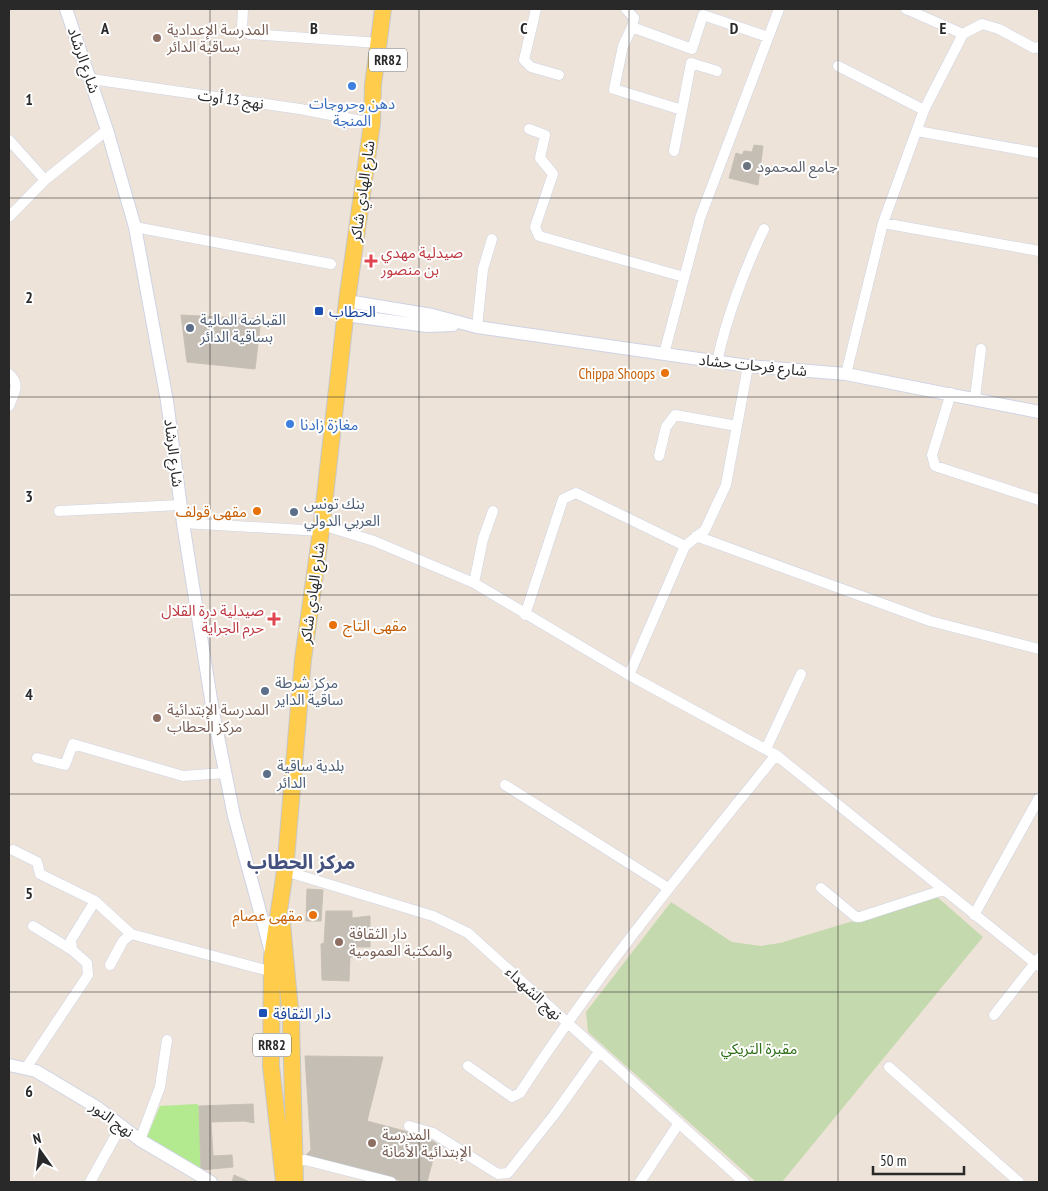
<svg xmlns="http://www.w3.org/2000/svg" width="1048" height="1191" font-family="'PT Sans Narrow','Noto Sans Arabic',sans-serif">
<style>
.green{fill:#b3ea8f}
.cemetery{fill:#c5d9ae}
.building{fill:#c4beb5;stroke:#c8c0b3}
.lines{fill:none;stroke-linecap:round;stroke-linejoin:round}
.minor-casing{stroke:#ced3e4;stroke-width:11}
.tertiary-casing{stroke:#ced3e4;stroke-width:14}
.primary-casing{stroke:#c7c7c7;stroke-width:18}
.minor{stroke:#fff;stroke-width:10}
.tertiary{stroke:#fff;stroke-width:12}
.primary{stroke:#ffcc4c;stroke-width:16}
.grid{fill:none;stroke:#292929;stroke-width:1;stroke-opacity:0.55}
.education-dot{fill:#8d6e63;stroke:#fff;stroke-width:2}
.shop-dot{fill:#3f7fe0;stroke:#fff;stroke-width:2}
.worship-dot{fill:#6b7280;stroke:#fff;stroke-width:2}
.health-dot{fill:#e0444e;stroke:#fff;stroke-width:2}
.transit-dot{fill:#1a4fb4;stroke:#fff;stroke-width:2}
.service-dot{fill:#5c6f8a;stroke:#fff;stroke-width:2}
.food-dot{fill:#e8710a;stroke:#fff;stroke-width:2}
.labels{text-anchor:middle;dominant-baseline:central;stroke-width:4;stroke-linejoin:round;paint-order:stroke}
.shield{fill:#fff;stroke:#696969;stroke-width:1}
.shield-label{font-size:14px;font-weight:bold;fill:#292929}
.education-label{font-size:15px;fill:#785e54;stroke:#fff;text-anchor:start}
.street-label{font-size:15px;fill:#292929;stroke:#fff}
.shop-label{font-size:15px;fill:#366cbe;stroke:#fff}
.worship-label{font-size:15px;fill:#5b616d;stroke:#fff;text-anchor:start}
.health-label{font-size:15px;fill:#be3a42;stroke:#fff;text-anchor:start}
.transit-label{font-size:15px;fill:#164399;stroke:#fff;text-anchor:start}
.service-label{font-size:15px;fill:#4e5e75;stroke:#fff;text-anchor:start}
.food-label{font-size:15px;fill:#c56008;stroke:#fff;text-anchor:end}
.park-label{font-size:15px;fill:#2a6d12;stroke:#fff}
.district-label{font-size:20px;font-weight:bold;fill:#45527e;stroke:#fff}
.grid-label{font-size:16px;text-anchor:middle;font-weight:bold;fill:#292929;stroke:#fff;stroke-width:4;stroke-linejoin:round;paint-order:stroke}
</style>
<rect width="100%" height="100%" fill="#ede3d9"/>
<!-- green -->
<path class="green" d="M197,1104L199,1106L201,1170L147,1137L160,1106Z"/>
<!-- cemetery -->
<path class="cemetery" d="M936,896L983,937L782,1182H756L588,1032L586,1012L671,902L732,942L761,946L780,943Z"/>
<!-- building -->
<path class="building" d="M754,145L763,146L758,185L729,178L736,153L742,155L744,151L752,152Z
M181,315L261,319L255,369L187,362Z
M307,889L323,890L321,921H306Z
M326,911H352V918L370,916V947H351L353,957H350L349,981L322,980L321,944L324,943Z
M305,1056L383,1057L367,1121L427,1137L437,1144L427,1182H406L305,1156L311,1150Z
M253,1104L254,1123L244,1121L211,1122L213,1156L232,1155L233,1167L201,1170L199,1106Z
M234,1175L250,1182H232Z"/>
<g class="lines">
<!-- minor casing -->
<g class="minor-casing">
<path id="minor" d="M243,9L242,28L249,34L379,43
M536,9L524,60L531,67L559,75
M626,9L634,18L632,27L692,49L703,15L768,37
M632,27L623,46L614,89L682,110L674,151
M963,34L982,24L999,29L1034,48L1039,47
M838,66L924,110
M91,79L300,109L372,123
M682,110L691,63L717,71
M529,129L545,135L540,158L553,174L535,227L539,236L684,277
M917,131L1039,153
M9,140L45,180
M9,217L45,180L107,130
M883,223L1039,251
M135,227L331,264
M477,327L483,269L492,239
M664,354L700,218L779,9
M717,362C726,319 745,268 764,229
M9,374C21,384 14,393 9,406
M846,374L883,223L924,110L963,34L906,9
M951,393L932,455L935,466L1039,500
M975,398L981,349
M659,456L666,427L675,415L737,426
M59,511L180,505
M183,523L321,531
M322,525L374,541L474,583L629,675L776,755L1039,966
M696,536L930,621L1039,649
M474,583L483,539L493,511
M525,615L563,499L576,493L685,546
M629,675L685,546L705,530L726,485L748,366
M766,749L801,674
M37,758L65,765L73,744L183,776L225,773
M505,785L668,888
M13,850L37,862L40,874L95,901L71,940L72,950L87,963L88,975L26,1068
M285,871L433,916L468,933L744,1182
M821,888L856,917H860L943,890
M95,901L131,934L273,972
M974,915L1039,798
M33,926L72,950
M110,965L123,941L131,934
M994,1015L1039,958
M468,1066L512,1097L520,1093C597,974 687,865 776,755
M889,1067L1019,1182
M409,1126L433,1133L498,1174L508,1173L554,1115L599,1052
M140,1140L160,1087L167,1040
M294,1161L305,1160L391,1182
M90,1182L121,1126
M640,1182L679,1123"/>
</g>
<!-- tertiary casing -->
<g class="tertiary-casing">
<path id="tertiary" d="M66,9L107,130L135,227L167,401L183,523L213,712L234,816L271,952
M347,301L432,315L477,327L748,366L846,374L1039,412
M345,315L427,326L453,325
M9,1065L36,1071L98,1108L140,1140L211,1182"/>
</g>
<!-- primary casing -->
<g class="primary-casing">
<path id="primary" d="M282,923L291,1021L295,1182
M284,1182L271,1066L272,957L285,871L303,659L321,531L347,301L372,123L373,85L383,9"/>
</g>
<!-- minor -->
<use href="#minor" class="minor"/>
<!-- tertiary -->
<use href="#tertiary" class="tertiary"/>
<!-- primary -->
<use href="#primary" class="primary"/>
</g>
<!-- grid -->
<path class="grid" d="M210,9V1182M419,9V1182M629,9V1182M838,9V1182M9,198H1039M9,397H1039M9,595H1039M9,794H1039M9,992H1039"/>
<!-- markers -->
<g class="education-dot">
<circle cx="157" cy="38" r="5"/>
<circle cx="157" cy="718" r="5"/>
<circle cx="339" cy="942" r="5"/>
<circle cx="372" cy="1143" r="5"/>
</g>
<g class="shop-dot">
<circle cx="352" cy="86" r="5"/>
<circle cx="290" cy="424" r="5"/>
</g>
<circle class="worship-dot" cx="747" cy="166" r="5"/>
<g class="health-dot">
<path d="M368.5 253.5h5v5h5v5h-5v5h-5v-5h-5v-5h5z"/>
<path d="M271.5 611.5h5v5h5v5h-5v5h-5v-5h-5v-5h5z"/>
</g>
<g class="transit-dot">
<rect x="314" y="306" width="10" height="10" rx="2.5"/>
<rect x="258" y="1008" width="10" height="10" rx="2.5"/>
</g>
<g class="service-dot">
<circle cx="190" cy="328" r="5"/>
<circle cx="294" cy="512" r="5"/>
<circle cx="265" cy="691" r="5"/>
<circle cx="267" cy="774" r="5"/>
</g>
<g class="food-dot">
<circle cx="665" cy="373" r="5"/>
<circle cx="257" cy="511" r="5"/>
<circle cx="333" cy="625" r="5"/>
<circle cx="313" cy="915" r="5"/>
</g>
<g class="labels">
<!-- shield labels -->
<g class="shield">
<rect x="369" y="48.5" width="38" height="23" rx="4"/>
<rect x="253" y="1033.5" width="38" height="23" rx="4"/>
</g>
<g class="shield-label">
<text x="388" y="60">RR82</text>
<text x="272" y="1045">RR82</text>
</g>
<!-- education labels -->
<g class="education-label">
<text x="167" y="29">المدرسة الإعدادية<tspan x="167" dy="17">بساقية الدائر</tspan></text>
<text x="167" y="709">المدرسة الإبتدائية<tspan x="167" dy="17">مركز الحطاب</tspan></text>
<text x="349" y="933">دار الثقافة<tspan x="349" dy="17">والمكتبة العمومية</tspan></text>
<text x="382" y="1134">المدرسة<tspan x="382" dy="17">الإبتدائية الأمانة</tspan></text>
</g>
<!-- street labels -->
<g class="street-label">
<text transform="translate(84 60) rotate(71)">شارع الرشاد</text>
<text transform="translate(231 99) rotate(8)">نهج 13 أوت</text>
<text transform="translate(362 191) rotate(-82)">شارع الهادي شاكر</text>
<text transform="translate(753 365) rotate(6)">شارع فرحات حشاد</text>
<text transform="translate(174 453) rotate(83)">شارع الرشاد</text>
<text transform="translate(312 593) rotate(-82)">شارع الهادي شاكر</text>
<text transform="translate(534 993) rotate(43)">نهج الشهداء</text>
<text transform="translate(112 1119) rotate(36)">نهج النور</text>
</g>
<!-- shop labels -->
<g class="shop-label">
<text x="352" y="103">دهن وحروجات<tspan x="352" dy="17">المنجة</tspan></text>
<text x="300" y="424" text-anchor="start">مغازة زادنا</text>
</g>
<!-- worship labels -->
<g class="worship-label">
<text x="757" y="166">جامع المحمود</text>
</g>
<!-- health labels -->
<g class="health-label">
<text x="381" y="252">صيدلية مهدي<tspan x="381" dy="17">بن منصور</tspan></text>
<text x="264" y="610" text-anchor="end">صيدلية درة القلال<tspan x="264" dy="17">حرم الجراية</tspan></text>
</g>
<!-- transit labels -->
<g class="transit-label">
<text x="329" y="311">الحطاب</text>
<text x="273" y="1013">دار الثقافة</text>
</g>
<!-- service labels -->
<g class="service-label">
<text x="200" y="319">القباضة المالية<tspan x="200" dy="17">بساقية الدائر</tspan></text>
<text x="304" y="503">بنك تونس<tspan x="304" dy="17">العربي الدولي</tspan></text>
<text x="275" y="682">مركز شرطة<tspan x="275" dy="17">ساقية الداير</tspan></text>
<text x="277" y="765">بلدية ساقية<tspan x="277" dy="17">الدائر</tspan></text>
</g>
<!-- food labels -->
<g class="food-label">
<text x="655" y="373">Chippa Shoops</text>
<text x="247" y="511">مقهى قولف</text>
<text x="343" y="625" text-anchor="start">مقهى التاج</text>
<text x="303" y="915">مقهى عصام</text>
</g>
<!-- park labels -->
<g class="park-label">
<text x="759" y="1048">مقبرة التريكي</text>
</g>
<!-- district labels -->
<g class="district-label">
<text x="301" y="862">مركز الحطاب</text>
</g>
</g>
<g class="grid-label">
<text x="105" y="34">A</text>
<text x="314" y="34">B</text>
<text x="524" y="34">C</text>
<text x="734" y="34">D</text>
<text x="943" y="34">E</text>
<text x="29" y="105">1</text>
<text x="29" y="303">2</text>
<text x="29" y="502">3</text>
<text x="29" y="700">4</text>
<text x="29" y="899">5</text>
<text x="29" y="1097">6</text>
</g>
<!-- border -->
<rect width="1048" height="1191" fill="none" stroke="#292929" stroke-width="20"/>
<!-- north arrow -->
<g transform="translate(40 1151) rotate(346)" stroke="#ffffff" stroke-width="4" paint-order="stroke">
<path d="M0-4L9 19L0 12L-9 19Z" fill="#292929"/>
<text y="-8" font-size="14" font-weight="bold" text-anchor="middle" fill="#292929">N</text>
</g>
<!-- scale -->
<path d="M873 1166v8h91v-8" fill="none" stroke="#292929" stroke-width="2.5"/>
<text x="880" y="1166" font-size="15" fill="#292929" stroke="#ffffff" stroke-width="4" paint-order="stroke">50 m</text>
</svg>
